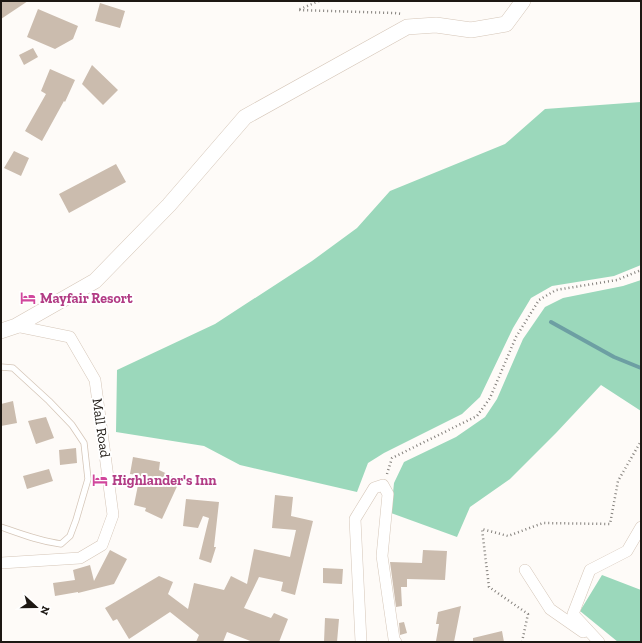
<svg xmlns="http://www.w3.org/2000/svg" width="642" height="643" font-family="'Zilla Slab',serif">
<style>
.forest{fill:#9bd8bb}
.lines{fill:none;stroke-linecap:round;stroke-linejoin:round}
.stream{stroke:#6d9fa3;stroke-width:4}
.building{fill:#cbbcae}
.lane-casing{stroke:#d5c6b8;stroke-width:7}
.street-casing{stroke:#d5c6b8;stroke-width:12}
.secondary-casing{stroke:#d5c6b8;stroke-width:16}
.path{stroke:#84807c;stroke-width:2.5;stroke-dasharray:1 3;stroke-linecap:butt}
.lane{stroke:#fff;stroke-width:5.5}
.street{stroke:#fff;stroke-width:11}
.secondary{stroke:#fff;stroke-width:15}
.labels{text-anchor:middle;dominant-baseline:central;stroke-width:4;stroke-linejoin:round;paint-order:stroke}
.hotel-label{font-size:14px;font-weight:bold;fill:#b23c85;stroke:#fff;text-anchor:start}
.street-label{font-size:14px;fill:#1d1813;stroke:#fff}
</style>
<rect width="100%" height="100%" fill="#fefbf8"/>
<!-- forest -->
<path class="forest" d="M641,102V265L614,276L552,286L531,298L513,328L480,397L462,414L384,453L368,463L357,492L240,465L204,446L116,432L117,370L215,324L312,261L357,228L390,191L505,144L545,109Z
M641,280V411L601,385L556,433L510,479L470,507L457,537L391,513L394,483L404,462L456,437L485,417L497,399L523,339L545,307L563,298L623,286Z
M602,575L641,590V642H618L580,611Z"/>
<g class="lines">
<!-- stream -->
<path class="stream" d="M551,322L614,357L641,368"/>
</g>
<!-- building -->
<path class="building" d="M1,1H28L1,19Z
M100,3L125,11L120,28L95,21Z
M38,9L78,26L73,39L55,49L27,37Z
M33,48L38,57L24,65L19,55Z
M92,65L118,90L103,105L82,84Z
M50,69L75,80L65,102L64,101L42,141L25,131L46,94L41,91Z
M14,151L29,158L21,176L4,168Z
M116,164L126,182L69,213L59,194Z
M13,401L17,423L1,426V404Z
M46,417L54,438L36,444L28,421Z
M76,448L77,463L60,465L59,450Z
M133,457L160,462L159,470L180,480L162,519L145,511L146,508L134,505L140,475L130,474Z
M49,469L53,481L27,489L23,476Z
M275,495L293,497L291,516L313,521L295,595L281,591L283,582L259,577L244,608L271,618L274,613L288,619L279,642H253L227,632L223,642H196L199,635L170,612L129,639L117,619L113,621L105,608L159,576L173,582L168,594L188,609L194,583L224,590L231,576L247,584L254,549L290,557L296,530L272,528Z
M186,499L219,502L214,547H216L211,563L199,559L209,518L203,516L198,528L183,526Z
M110,550L127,559L114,584L78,593V592L55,596L53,583L75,580L73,570L90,565L94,581Z
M423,550L447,551L445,580L407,579V587H401L402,606L396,607L390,562L422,563Z
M323,568L343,569L342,584L323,583Z
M461,606L454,642H441L436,641L439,624H436L438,612Z
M325,618L339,619L337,642H324Z
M404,622L407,633L400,635L399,623Z
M502,631L504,642H473V638Z"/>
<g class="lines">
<!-- lane casing -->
<g class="lane-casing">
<path id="lane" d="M1,367L13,368L49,401L72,425L84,443L88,479L76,520L70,536L61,544C39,541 21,534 1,527"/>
</g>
<!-- street casing -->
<g class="street-casing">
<path id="street" d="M1,563L80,558L102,545L113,515L95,380L70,337L16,326
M525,570L550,609L583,632
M361,642L355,519L374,488L383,485L388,494L382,556L394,639L396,642
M599,642L573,614L590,570L627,551L641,527"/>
</g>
<!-- secondary casing -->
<g class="secondary-casing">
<path id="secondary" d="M1,331L16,326L95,281L169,205L245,117L407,27L436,25L471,30L506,24L523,1"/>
</g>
<!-- path -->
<path class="path" d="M319,1L298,10L395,13L402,14
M387,474L392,458L477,416L490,398L516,337L539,300L556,290L617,280L641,270
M522,642L528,614L489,587L482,529L508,536L543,523L610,524L618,481L641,441"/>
<!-- lane -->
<use href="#lane" class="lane"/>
<!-- street -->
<use href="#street" class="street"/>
<!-- secondary -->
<use href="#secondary" class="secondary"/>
</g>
<!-- icons -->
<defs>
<g id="hotel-bare" transform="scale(1.2)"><path d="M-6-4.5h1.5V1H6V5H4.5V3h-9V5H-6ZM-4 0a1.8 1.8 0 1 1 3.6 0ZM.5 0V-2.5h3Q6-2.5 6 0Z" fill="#d1479c" stroke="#fff" stroke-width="2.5" paint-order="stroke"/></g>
</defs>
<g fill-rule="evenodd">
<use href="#hotel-bare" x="28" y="298"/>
<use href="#hotel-bare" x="100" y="480"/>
</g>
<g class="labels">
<!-- hotel labels -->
<g class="hotel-label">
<text x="40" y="298">Mayfair Resort</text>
<text x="112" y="480">Highlander's Inn</text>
</g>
<!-- street labels -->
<g class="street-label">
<text transform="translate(101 428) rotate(82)">Mall Road</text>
</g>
</g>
<!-- border -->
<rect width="642" height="643" fill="none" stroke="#1d1813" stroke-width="4"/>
<!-- north arrow -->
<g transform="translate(36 607) rotate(111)" stroke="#ffffff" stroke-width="3" paint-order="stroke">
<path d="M0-3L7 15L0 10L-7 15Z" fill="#1d1813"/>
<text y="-6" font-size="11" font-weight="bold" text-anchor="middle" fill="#1d1813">N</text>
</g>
</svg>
